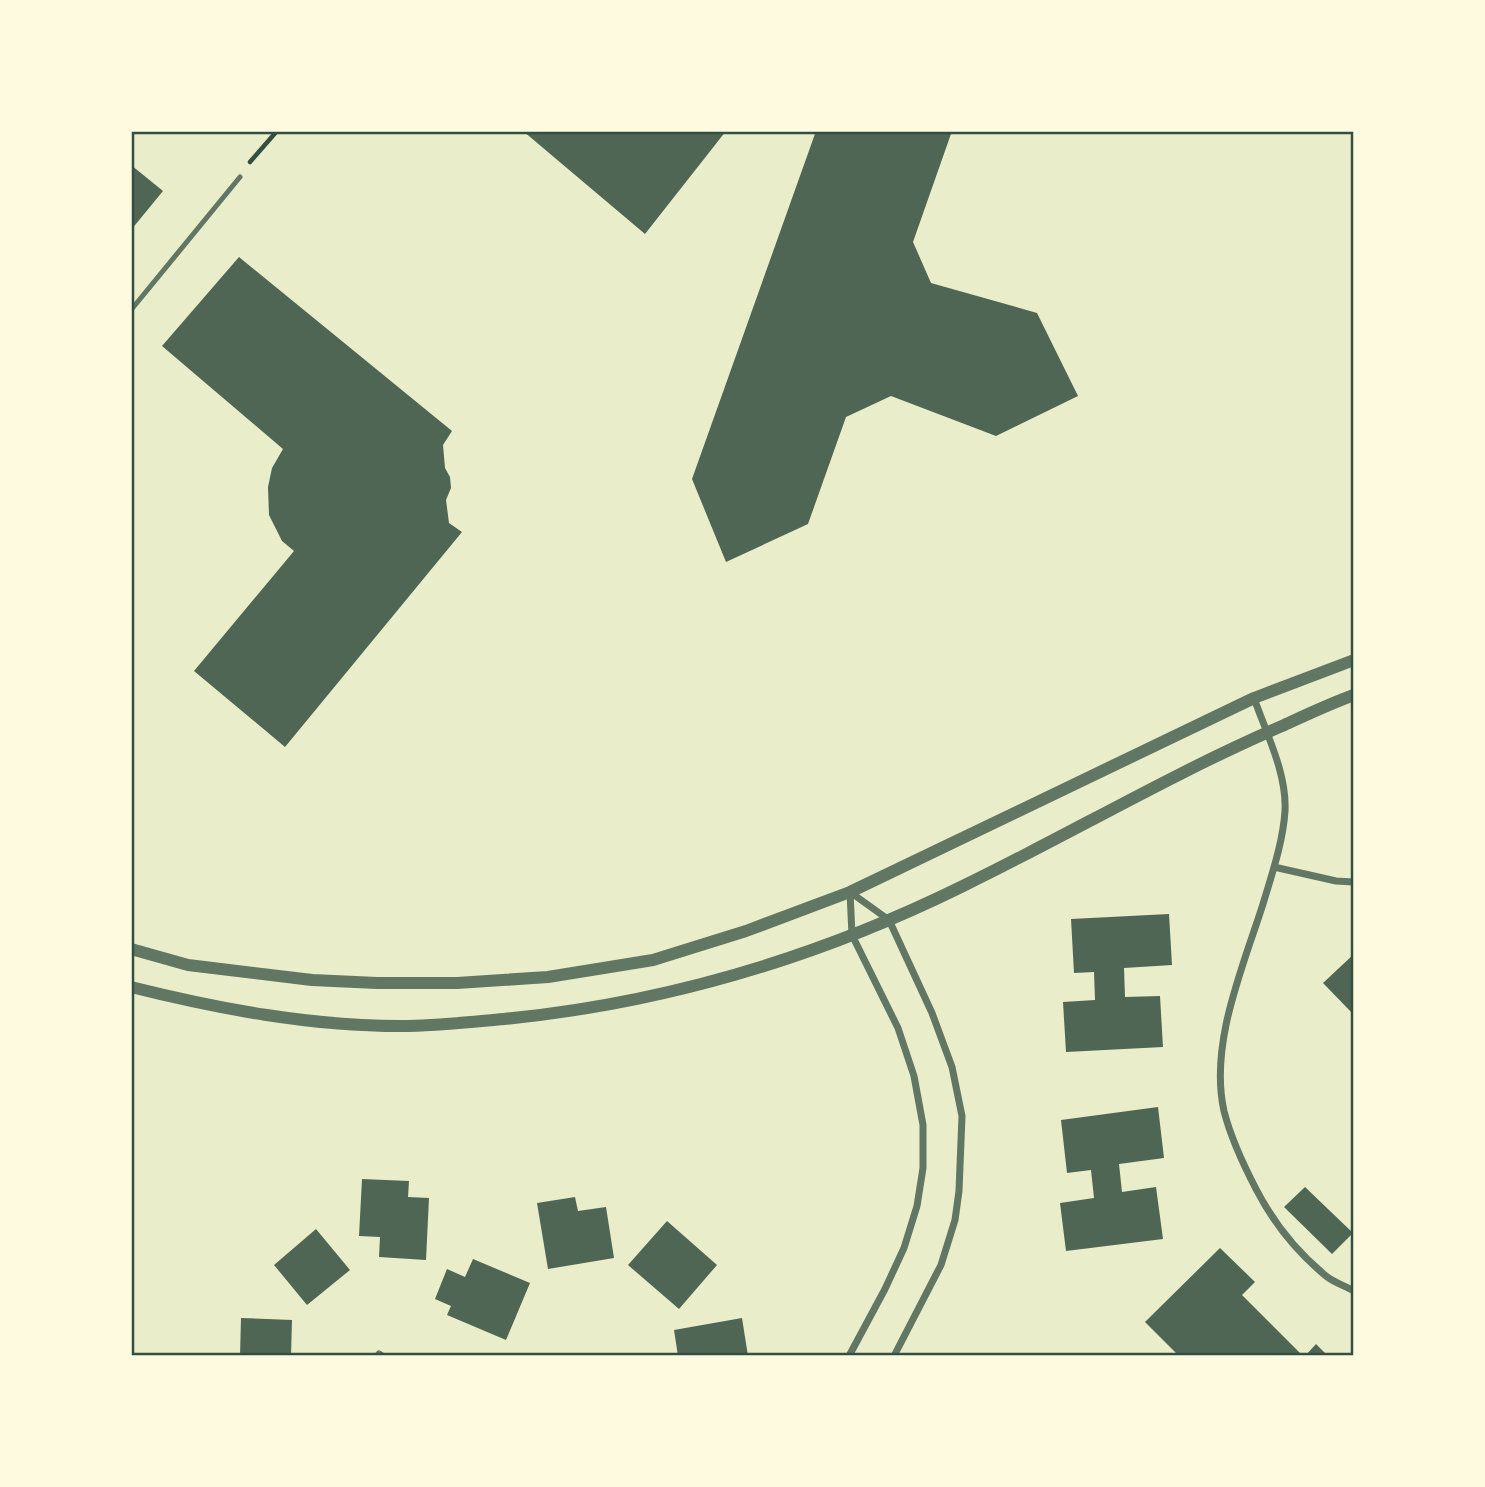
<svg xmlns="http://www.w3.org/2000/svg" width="1485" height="1487" font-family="Barlow,sans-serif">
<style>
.building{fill:#4f6655}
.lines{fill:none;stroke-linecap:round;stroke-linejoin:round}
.path{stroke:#344e41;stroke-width:4.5}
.service{stroke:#617663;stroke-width:5}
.minor{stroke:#617663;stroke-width:7}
.tertiary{stroke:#617663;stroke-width:12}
.neatline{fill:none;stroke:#344e41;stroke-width:2.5}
</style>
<rect width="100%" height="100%" fill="#e9edc9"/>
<!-- building -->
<path class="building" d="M523,131H726L645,234Z
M816,131H952L913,242L931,283L1037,313L1078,396L996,436L891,396L846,417L808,524L726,562L692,479Z
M131,165L163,191L131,230Z
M239,257L452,431L443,445L445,468L450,477L451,488L446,500L449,523L462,532L285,747L194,671L294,551L282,541L269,515L268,487L272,468L283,449L162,346Z
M1169,914L1172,965L1124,968L1125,997L1160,996L1163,1047L1066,1052L1063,1002L1095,1000L1094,972L1074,973L1071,919Z
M1354,954V1015L1323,983Z
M1158,1107L1164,1158L1119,1164L1122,1192L1156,1187L1163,1239L1066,1251L1060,1203L1094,1198L1091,1170L1067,1173L1061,1120Z
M362,1179L409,1181L408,1197L429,1198L426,1260L379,1257L380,1237L359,1236Z
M1305,1187L1353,1233L1332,1254L1284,1207Z
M575,1197L578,1211L606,1207L614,1258L548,1269L537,1203Z
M667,1221L717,1265L679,1309L628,1265Z
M316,1229L350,1270L307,1305L274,1265Z
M1220,1248L1255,1282L1242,1295L1303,1356H1179L1145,1322Z
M473,1259L530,1283L506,1340L447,1315L451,1306L435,1299L447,1269L465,1277Z
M241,1318L292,1320L291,1356H240Z
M742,1318L748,1356H678L674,1330Z
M1316,1344L1328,1356H1305Z"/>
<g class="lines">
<!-- path -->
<path class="path" d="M250,162L277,131"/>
<!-- service -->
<path class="service" d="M131,310L240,177"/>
<!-- minor -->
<path class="minor" d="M1254,698C1266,733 1287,773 1285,811C1283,842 1272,874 1263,904C1243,967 1209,1044 1224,1111C1231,1139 1243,1164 1256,1189C1273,1222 1298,1253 1326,1276C1333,1282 1345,1286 1354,1291
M1274,867L1336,881L1354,882
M850,892L889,920L932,1013L952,1067L962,1116L959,1191L955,1220L941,1265L894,1356
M379,1354L382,1356
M849,1356L885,1289L904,1248L917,1206L923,1168V1125L914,1076L898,1028L852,935L850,892"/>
<!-- tertiary -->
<path class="tertiary" d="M131,949L188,965L312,980L377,983H457L548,977L653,960L746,931L850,892L1254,698L1354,660
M131,987C219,1009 310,1026 401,1026C435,1026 470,1022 504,1019C667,1003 817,958 963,886C1070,834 1173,773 1282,726C1306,715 1329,704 1354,695"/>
</g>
<!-- border -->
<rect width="1485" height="1487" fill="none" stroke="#fefae0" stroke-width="266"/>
<rect x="133" y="133" width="1219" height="1221" class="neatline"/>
</svg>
